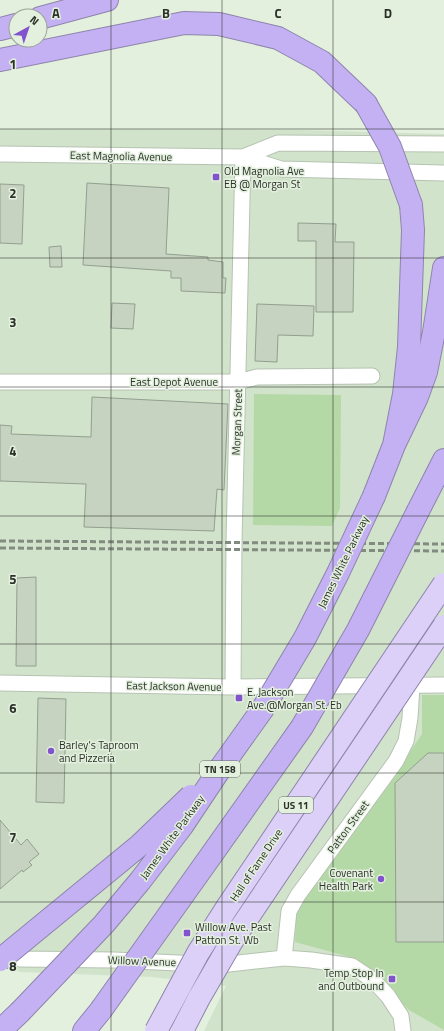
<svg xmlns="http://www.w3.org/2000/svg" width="444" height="1031" font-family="'Titillium Web',sans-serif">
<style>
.built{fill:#d1e3cb}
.green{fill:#b4d9a7}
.building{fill:#c6d3c1;stroke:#939f8f}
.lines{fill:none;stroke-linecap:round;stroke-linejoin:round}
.minor-casing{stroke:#b6c3b2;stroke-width:17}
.motorway-casing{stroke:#8e84ac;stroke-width:24}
.minor{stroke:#fff;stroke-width:15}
.motorway{stroke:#c4b1f3;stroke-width:22}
.rail{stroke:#828b7f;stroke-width:3;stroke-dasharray:6 3;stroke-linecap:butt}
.primary-bridge-casing{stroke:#8e84ac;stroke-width:24;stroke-linecap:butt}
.motorway-bridge-casing{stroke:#8e84ac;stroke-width:24;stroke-linecap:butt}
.primary-bridge{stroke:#dcd0f8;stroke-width:22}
.motorway-bridge{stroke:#c4b1f3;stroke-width:22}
.grid{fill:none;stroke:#2b3029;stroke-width:1;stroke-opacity:0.55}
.poi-dot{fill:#8153cc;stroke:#e3f0de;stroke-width:1.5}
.labels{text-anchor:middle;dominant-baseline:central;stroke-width:3;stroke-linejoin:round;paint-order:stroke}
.shield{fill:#e3f0de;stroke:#626a5f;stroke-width:1}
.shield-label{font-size:10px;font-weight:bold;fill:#2b3029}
.street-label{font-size:11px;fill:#2b3029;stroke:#e3f0de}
.poi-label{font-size:11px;fill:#2b3029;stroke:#e3f0de;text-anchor:start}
.grid-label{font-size:13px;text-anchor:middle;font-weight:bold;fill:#2b3029;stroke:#e3f0de;stroke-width:3;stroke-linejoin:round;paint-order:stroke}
</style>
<rect width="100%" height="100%" fill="#e3f0de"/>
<!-- built -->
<path class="built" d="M0,129L298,130L444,134V1031H204L226,986L152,977L21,972L0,966Z"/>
<!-- green -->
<path class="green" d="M254,394L341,395L340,508L332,526L253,525Z
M422,695H444V1030L409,1010L357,959L295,942L296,915L306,897L355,827L384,790L422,734Z"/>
<!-- building -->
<path class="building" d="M87,183L169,188L166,254L208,257V260L223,262V278H226L225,293L181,291V278H171V271L83,265Z
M0,184L24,185L22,244L0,243Z
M298,223L336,224L335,242H354L353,312H316V241H298Z
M61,246L62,267H50L49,247Z
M112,303L135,304L133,329L111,328Z
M257,304L314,306L313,336L278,335L277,362L255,361Z
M92,397L228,404L224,490L217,489L214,531L84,527L86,484L0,481V425L12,426L11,434L91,437Z
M36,577V666H16L17,578Z
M38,698L66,699L64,803L36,802Z
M428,753H444V942H396L395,783Z
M0,820L21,845L27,839L39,854L29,862L32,865L23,872L22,870L0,889Z"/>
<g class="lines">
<!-- minor casing -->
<g class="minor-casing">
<path id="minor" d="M0,154L243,157L281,169L444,173
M243,157L278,143L444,144
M0,382H238L257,377L372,376
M0,683L233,687L444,685
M233,687L234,542L243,157
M0,955L20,959L114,960L220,965L284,958L311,960L352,966L373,980L388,996L401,1016L403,1031
M284,958L289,911L298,895L396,761L406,741L410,718L412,685"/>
</g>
<!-- motorway casing -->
<g class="motorway-casing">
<path id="motorway" d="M40,18L107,0
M0,29L16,25
M0,60L184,23L219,24L278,38L322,62L366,104
M394,445L404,394L409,347L413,230L411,205
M374,496L394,445L417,397L426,372L434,332L444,268
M418,511L444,460
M0,1031L20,1012
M84,1031L101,1010"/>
</g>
<!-- minor -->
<use href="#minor" class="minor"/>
<!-- motorway -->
<use href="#motorway" class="motorway"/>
<!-- rail -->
<path class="rail" d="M0,541L444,544
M0,548L444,551"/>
<!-- primary-bridge casing -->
<g class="primary-bridge-casing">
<path id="primary-bridge" d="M156,1031L198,953L226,909L444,584
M182,1031L199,998L232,941L444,626"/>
</g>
<!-- motorway-bridge casing -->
<g class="motorway-bridge-casing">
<path id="motorway-bridge" d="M366,104L390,147L411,205
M0,960L140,845L191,796
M101,1010L210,857L302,727L358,630L418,511
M20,1012L104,924L140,881L182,826L222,766L262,710L305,638L338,573L374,496"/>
</g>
<!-- primary-bridge -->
<use href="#primary-bridge" class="primary-bridge"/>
<!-- motorway-bridge -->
<use href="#motorway-bridge" class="motorway-bridge"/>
</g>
<!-- grid -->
<path class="grid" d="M111,0V1031M222,0V1031M333,0V1031M0,129H444M0,258H444M0,387H444M0,516H444M0,644H444M0,773H444M0,902H444"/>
<!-- markers -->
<g class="poi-dot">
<rect x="212" y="173" width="8" height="8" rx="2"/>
<rect x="235" y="694" width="8" height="8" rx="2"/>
<circle cx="51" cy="751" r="4"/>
<circle cx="381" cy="879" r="4"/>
<rect x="183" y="929" width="8" height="8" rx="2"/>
<rect x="388" y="975" width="8" height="8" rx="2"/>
</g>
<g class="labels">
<!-- shield labels -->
<g class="shield">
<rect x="200" y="761" width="40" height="16" rx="3"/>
<rect x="279" y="797" width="34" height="16" rx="3"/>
</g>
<g class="shield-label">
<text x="220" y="769">TN 158</text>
<text x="296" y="805">US 11</text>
</g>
<!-- street labels -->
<g class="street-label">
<text transform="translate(121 156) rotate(1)">East Magnolia Avenue</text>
<text x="174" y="382">East Depot Avenue</text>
<text transform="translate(237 422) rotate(-88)">Morgan Street</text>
<text transform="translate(343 562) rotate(-64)">James White Parkway</text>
<text transform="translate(174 686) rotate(1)">East Jackson Avenue</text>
<text transform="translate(348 827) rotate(-54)">Patton Street</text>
<text transform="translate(172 837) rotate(-54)">James White Parkway</text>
<text transform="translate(256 865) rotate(-56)">Hall of Fame Drive</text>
<text transform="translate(142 961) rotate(2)">Willow Avenue</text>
</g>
<!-- poi labels -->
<g class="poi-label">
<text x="224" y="171">Old Magnolia Ave<tspan x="224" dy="13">EB @ Morgan St</tspan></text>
<text x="247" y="692">E. Jackson<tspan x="247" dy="13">Ave.@Morgan St. Eb</tspan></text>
<text x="59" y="745">Barley's Taproom<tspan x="59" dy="13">and Pizzeria</tspan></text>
<text x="373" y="873" text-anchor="end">Covenant<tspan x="373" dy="13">Health Park</tspan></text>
<text x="195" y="927">Willow Ave. Past<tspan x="195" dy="13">Patton St. Wb</tspan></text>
<text x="384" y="973" text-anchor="end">Temp Stop In<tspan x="384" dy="13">and Outbound</tspan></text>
</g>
</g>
<g class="grid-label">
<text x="56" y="18">A</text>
<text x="166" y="18">B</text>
<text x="278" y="18">C</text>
<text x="388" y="18">D</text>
<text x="13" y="69">1</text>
<text x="13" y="198">2</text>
<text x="13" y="327">3</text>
<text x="13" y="456">4</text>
<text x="13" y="584">5</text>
<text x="13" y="713">6</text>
<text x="13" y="842">7</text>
<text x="13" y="971">8</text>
</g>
<!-- north arrow -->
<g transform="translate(28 28) rotate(40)"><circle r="19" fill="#e3f0de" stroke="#99a396"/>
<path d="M0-3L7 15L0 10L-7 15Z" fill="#8153cc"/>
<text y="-6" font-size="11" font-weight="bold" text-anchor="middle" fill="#2b3029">N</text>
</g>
</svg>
